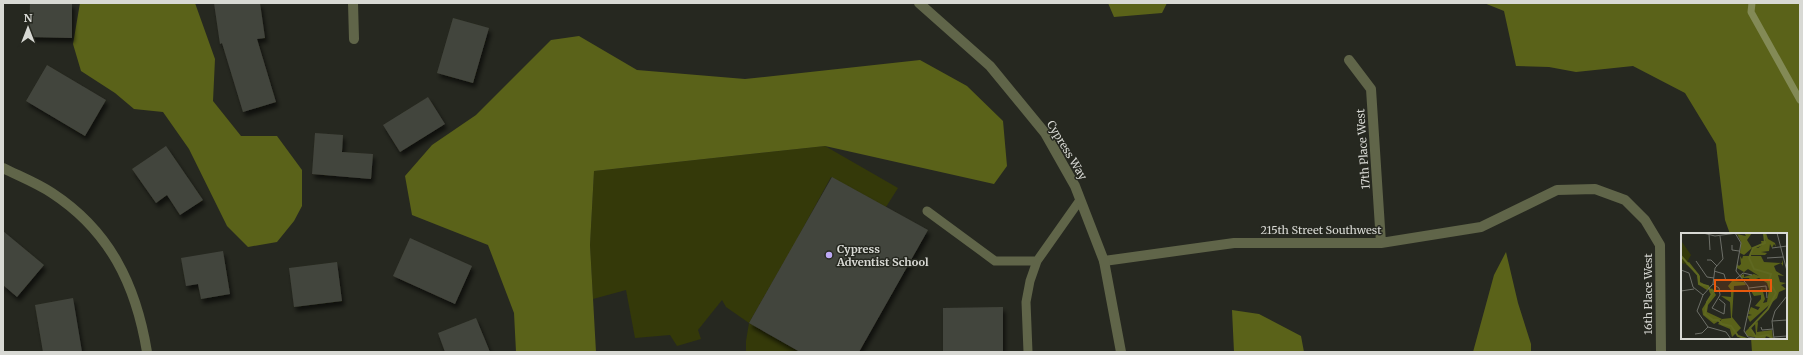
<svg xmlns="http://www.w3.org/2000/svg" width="1803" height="355" font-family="Merriweather,serif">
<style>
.green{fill:#343909}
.forest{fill:#5a6219}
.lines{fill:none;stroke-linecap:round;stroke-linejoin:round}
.stream{stroke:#838a56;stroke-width:7}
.building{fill:#43453c;filter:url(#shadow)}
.service{stroke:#606549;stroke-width:9}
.minor{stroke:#606549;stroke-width:10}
.tertiary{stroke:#606549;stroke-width:10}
.poi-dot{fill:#bda9f5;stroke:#262820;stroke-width:1.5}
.labels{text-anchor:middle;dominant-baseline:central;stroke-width:3;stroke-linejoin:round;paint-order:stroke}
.street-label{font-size:11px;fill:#d8d9d4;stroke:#262820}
.poi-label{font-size:11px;font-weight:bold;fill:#d8d9d4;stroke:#262820;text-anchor:start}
.inset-river{fill:none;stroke:#5f6820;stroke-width:2}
.inset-road{fill:none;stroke:#6d6f68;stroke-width:1}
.view{fill:#e8590c;fill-opacity:0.15;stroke:#e8590c;stroke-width:2}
.inset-edge{fill:none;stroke:#d8d9d4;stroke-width:2}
</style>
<defs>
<filter id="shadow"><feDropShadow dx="2.5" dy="4.5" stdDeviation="2" flood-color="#0009"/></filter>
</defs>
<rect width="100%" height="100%" fill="#262820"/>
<!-- green -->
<path class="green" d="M825,146L898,188L886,207L831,177L797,239L812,277L784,262L749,323L800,352H746V341L749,323L726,307L722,300L698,330L701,339L677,346L670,335L635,338L626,290L593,299L590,245L594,171Z"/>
<!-- forest -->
<path class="forest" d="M80,3H195L215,59L213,101L241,136H277L302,170V206L294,221L277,242L248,247L227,226L189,149L163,112L134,109L115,93L81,71L73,44Z
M1108,3H1167L1162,13L1114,17Z
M1484,3H1800V352H1752L1751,338H1786V234H1730L1725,220L1716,144L1685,93L1633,66L1576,72L1549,67L1516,66L1504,11Z
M579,36L637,70L745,79L920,60L967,86L1003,121L1007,166L994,184L825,146L594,171L590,245L596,352H516L514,313L488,245L412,215L405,176L432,145L476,115L551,40Z
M1506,252L1518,303L1531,344V352H1473L1494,275Z
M1232,310L1259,314L1301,336L1304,352H1234Z"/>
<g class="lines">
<!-- stream -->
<path class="stream" d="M1752,3L1751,12L1800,100"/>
</g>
<!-- building -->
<path class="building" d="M30,3H72V38L29,37Z
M214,3H260L265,38L257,39L276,102L243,112L222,43L220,44Z
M453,18L489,28L473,83L437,73Z
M47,65L106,100L85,136L26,101Z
M428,97L445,124L400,152L383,125Z
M315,133L343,135L342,152L373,154L371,179L312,174Z
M166,146L203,200L180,215L167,195L156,203L132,169Z
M832,177L928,230L859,352H800L749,323Z
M3,231L44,265L17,297L3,285Z
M410,238L472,266L455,304L393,276Z
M223,251L230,294L201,299L198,284L186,286L181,258Z
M337,262L342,301L294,307L289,268Z
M73,298L82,352H43L35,305Z
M1003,307V352H943V308Z
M476,318L490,352H445L438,333Z"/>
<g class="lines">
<!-- service -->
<path class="service" d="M927,211L995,261H1037L1080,200
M1028,352L1026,302L1030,281L1037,261"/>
<!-- minor -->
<path class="minor" d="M353,3L354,39
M1349,60L1371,89L1381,243
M3,168C19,176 37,183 52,193C110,231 136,285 147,352
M1104,261L1234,243H1381L1481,227L1557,190L1595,189L1625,200L1645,220L1660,245L1661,352"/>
<!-- tertiary -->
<path class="tertiary" d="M919,3L990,66L1045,133L1075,186L1104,261L1121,352"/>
</g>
<!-- markers -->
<circle class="poi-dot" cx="829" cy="255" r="4"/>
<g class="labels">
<!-- street labels -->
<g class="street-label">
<text transform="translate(1363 149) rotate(-94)">17th Place West</text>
<text transform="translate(1067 150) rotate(59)">Cypress Way</text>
<text x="1321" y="230">215th Street Southwest</text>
<text transform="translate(1648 294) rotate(-90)">16th Place West</text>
</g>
<!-- poi labels -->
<g class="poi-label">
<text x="837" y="249">Cypress<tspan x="837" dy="13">Adventist School</tspan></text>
</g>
</g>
<!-- overview -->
<g transform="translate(1681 233)">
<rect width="106" height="106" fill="#262820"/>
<path d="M0,2L1,9L10,22L5,31L0,30Z" fill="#343909"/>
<path d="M63,0H71L66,7L71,15L63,22L59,20L60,9L56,1L65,3ZM82,0H85L87,6L94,10L95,14L93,11L91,15L89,11L88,18L80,19L86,20L84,22H70L72,14L77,15L81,12L80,8H85ZM59,23L61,26L62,23H80L83,29L101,30L102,27V33L100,30L93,33L95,38L103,43L97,42L99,49L105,50L100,52L105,56L98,59L96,65L69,89L66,83L71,82L67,81L70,74L77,77L79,74L74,73L80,66V62L73,63L70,58L79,59L81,55L84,66L82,70L86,69L88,56L86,50L78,45L69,48L68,45H61L59,43L63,41V44L73,41L78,43L67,36L63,39L56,35V31L58,33L60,31ZM8,29L19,43V49L29,54L26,57L18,52L16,41L5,31ZM51,48L63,49L65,52L53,53L51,84L60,95L51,104L49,96L37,91L41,86L50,85L49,69L40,63L50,64V57L47,53ZM31,55L35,62L27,72L26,79L41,86L33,91L22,82L21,76L30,62L28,58ZM77,89L76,99L91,97L92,106L85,103L84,106L66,103L64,99L69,94L73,102H75L74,90Z" fill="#5a6219"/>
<path class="inset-river" d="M83,0L84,10L72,15L68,25L73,36L90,41L88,48L95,60L87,76L69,95L75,104L87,102L91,105M0,23L17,42L18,51L27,53L29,57L33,58L26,69L24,81L32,87H37L41,91L50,93L57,103L66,106"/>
<path class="inset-road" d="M22,0L34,3L56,0M54,0L60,10L55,38L67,53L70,66L63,98L67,104L78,106M96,0L106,38M28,1L29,17M39,3L42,26L34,35L32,51L22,62L16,78L27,94L45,99L50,106M51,12V17L58,18M91,15L106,13M86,25L102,24M26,27H30L36,33M15,28L26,44L33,45M0,37L8,40L12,54L22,62M33,38L43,41L45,48M55,46L62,40L71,42M32,51L38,55L39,62L31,75L43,81L44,71L38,66M68,55L85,53L86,65M0,58L13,56M91,88L106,87M80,94L81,97L92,96M14,101L21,100L27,94M93,104L106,103M93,106L91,88L94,78L106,63"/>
<path class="view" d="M34,47H90V58H34Z"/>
<rect width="106" height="106" class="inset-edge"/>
</g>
<!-- border -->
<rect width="1803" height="355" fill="none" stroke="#d8d9d4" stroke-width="8"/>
<!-- north arrow -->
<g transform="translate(28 28)" stroke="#262820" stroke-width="3" paint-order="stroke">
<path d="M0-3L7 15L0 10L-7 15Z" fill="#d8d9d4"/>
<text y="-6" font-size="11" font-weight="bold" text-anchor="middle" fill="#d8d9d4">N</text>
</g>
</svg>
